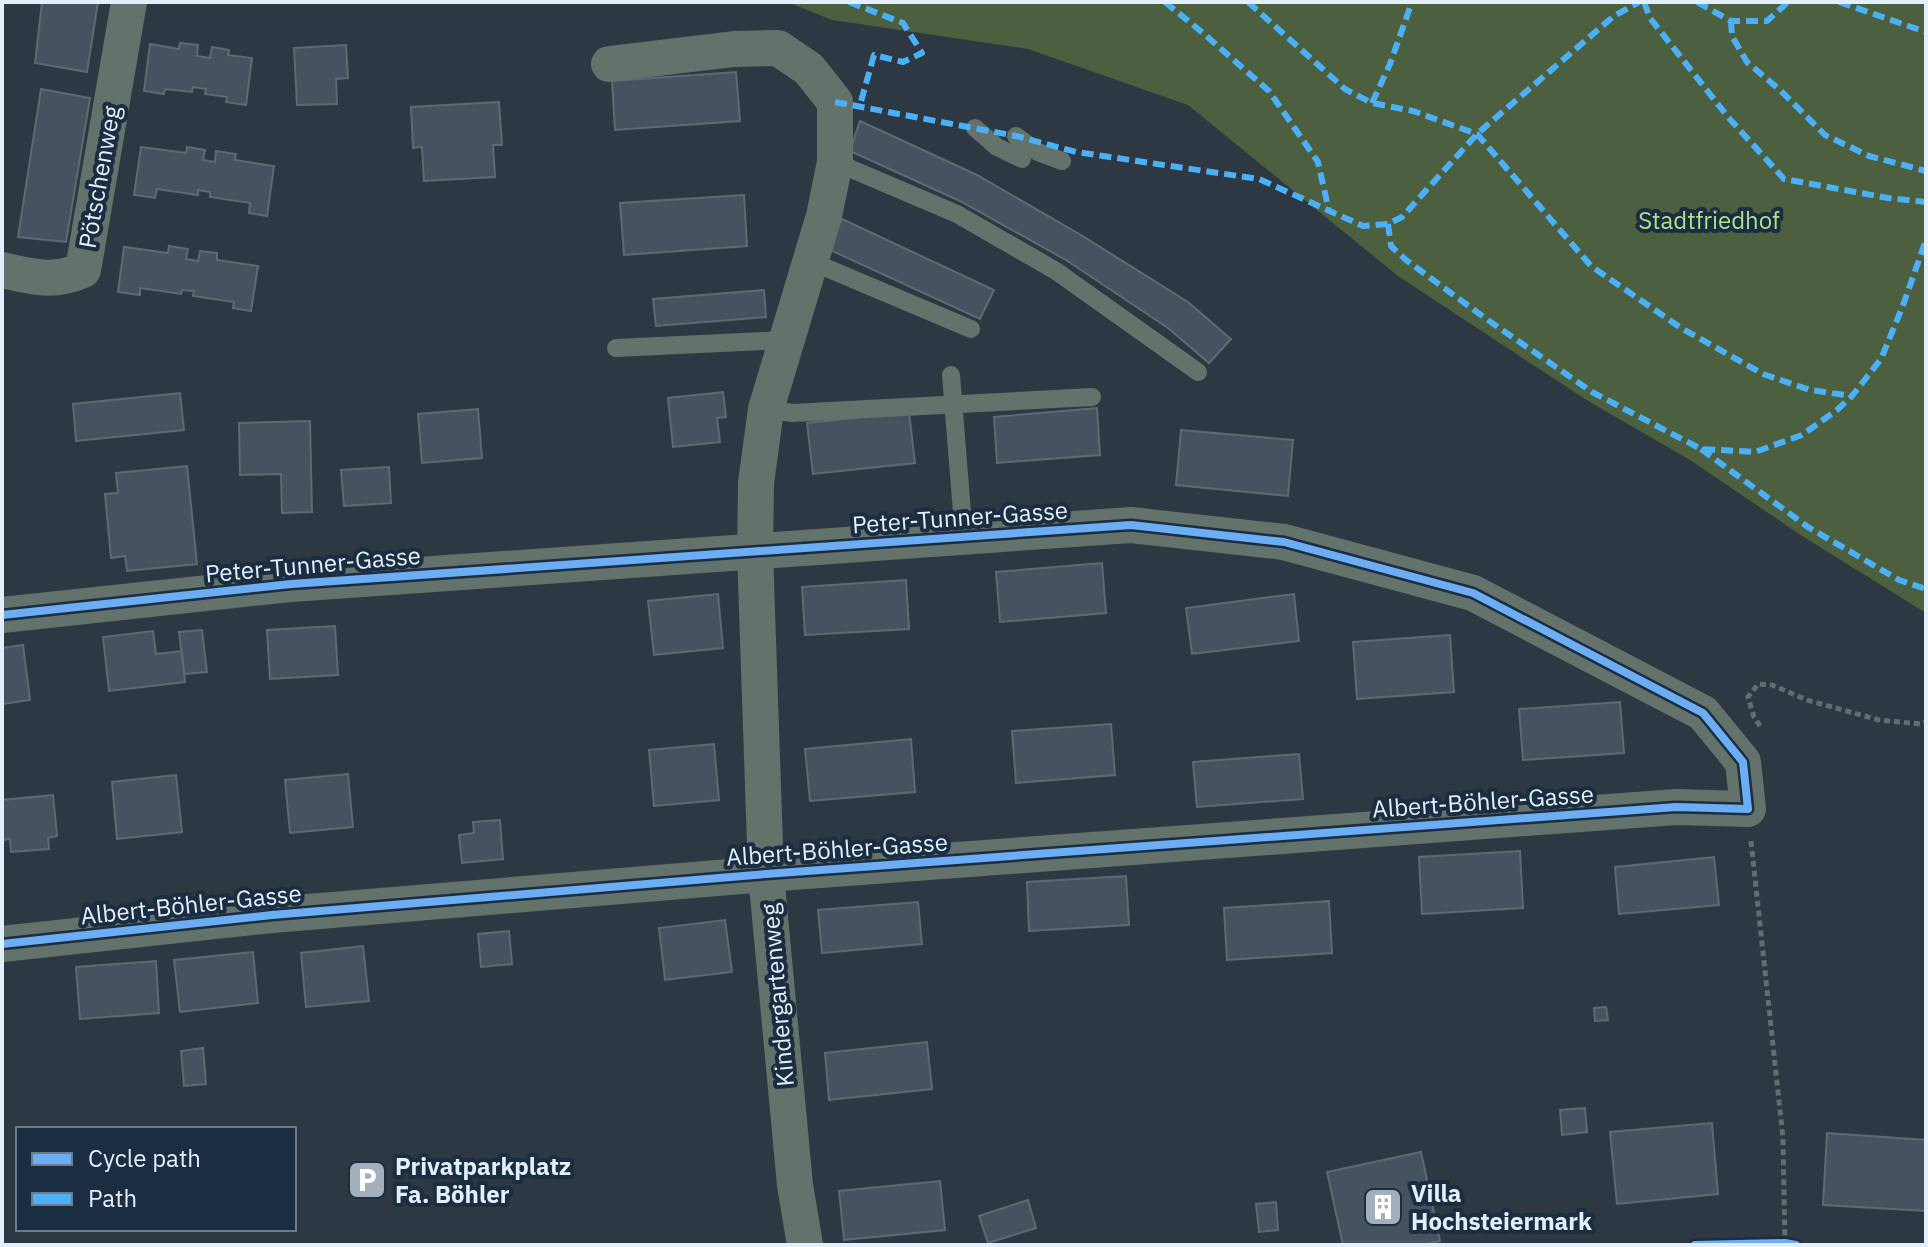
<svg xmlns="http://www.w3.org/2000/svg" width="1928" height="1247" font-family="'IBM Plex Sans',sans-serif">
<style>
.green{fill:#4c5f3e}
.building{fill:#455260;stroke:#606973;stroke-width:2}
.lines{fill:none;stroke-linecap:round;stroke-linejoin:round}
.path{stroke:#616e6c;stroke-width:5;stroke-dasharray:6 4;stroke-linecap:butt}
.service{stroke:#63726b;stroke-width:18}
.minor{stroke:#63726b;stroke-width:36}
.quiet{stroke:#4cb0f7;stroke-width:6;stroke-dasharray:12 6;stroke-linecap:butt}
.cycleway-casing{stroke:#1a2d41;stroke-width:13}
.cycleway{stroke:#6dadf4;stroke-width:8}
.labels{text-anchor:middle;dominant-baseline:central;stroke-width:8;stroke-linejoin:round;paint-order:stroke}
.street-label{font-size:24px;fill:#e3effd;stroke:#1a2d41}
.park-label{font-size:24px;fill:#b4de8a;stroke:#1a2d41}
.poi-label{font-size:24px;font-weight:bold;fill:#e3effd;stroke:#1a2d41;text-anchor:start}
</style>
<rect width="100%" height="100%" fill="#2d3843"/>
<!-- green -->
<path class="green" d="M787,2H1926V613L1802,536L1690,460L1588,401L1398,276L1188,105L1028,49L832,20Z"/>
<!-- building -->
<path class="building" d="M42,2H98L87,72L35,63Z
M180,43L198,45L197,56L210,58L212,47L229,50L228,55L252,58L246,105L226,102L227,97L205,94L206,89L193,87L192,92L165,89L164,94L144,91L150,44L179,49Z
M346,45L348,78L336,79L337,104L297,105L294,48Z
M736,72L740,121L615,130L612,81Z
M41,89L90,98L66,242L18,237Z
M499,102L502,145H493L495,177L424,181L422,147L413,148L411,107Z
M860,121L977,175L1081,235L1188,302L1231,339L1209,363L1168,328L1066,260L960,201L850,151Z
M141,147L186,153L187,147L205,150L203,160L215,162L216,151L236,154L235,160L274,166L267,216L249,213L250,203L210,197V192L198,190V195L157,189L155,198L134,195Z
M744,195L747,246L624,255L620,203Z
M842,219L994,290L980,319L828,249Z
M169,246L188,249L186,259L198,261L200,251L217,253V260L258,266L251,311L233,308L234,302L193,296L194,291L182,290L181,294L140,288V295L118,292L124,247L168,253Z
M764,290L766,317L656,326L653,299Z
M723,392L726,417L717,418L720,442L673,447L668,398Z
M180,393L184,430L76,441L73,404Z
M1097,408L1100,455L997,463L994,417Z
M478,409L482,458L422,463L418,414Z
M909,412L915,463L813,474L807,423Z
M310,421L312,512L282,513L281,474L240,475L239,423Z
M1181,430L1293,440L1288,496L1176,485Z
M187,466L197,564L127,571L125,556L111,558L105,494L118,493L116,473Z
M389,467L391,503L344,506L341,470Z
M1102,563L1106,613L1000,622L996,572Z
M906,580L909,629L805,635L802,587Z
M718,594L723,648L654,655L648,601Z
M1294,594L1299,641L1192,654L1186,608Z
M335,626L338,675L270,679L267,630Z
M202,630L207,672L184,674L179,632Z
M153,631L156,654L182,651L185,682L109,691L103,637Z
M1450,635L1454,692L1357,699L1353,642Z
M23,645L30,700L2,704V648Z
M1620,702L1624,753L1523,760L1519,709Z
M1111,724L1115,775L1016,783L1012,731Z
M911,739L915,792L810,801L805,749Z
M714,744L719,800L654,806L649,750Z
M1299,754L1303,799L1197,807L1193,762Z
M348,774L353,827L290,833L285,780Z
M176,775L182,832L117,839L112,782Z
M53,795L57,836L48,838L49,849L11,852L10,839L2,840V800Z
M500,820L503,859L462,863L459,835L474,833L473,822Z
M1520,851L1523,908L1422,914L1419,857Z
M1714,857L1719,905L1619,914L1615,867Z
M1126,876L1129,925L1029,931L1027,882Z
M1329,901L1332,953L1227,960L1224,908Z
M918,902L922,944L822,953L818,910Z
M725,920L732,972L665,980L659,928Z
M509,931L512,964L481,967L478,934Z
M363,946L369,1001L306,1007L301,953Z
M253,952L258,1003L180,1012L174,960Z
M156,961L159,1013L80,1019L76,967Z
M1606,1007L1608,1020L1595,1021L1594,1008Z
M927,1042L932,1089L829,1100L825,1053Z
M203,1048L206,1084L184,1086L181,1051Z
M1585,1108L1587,1132L1562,1135L1560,1110Z
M1712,1123L1718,1194L1617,1204L1610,1132Z
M1827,1133L1926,1140V1211L1823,1205Z
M1421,1152L1440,1241L1421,1245H1343L1327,1172Z
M940,1181L945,1230L844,1240L839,1191Z
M1028,1200L1036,1228L988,1243L979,1216Z
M1276,1202L1278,1230L1259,1232L1256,1204Z"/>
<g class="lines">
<!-- path -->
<path class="path" d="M1760,726L1754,717L1748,697L1758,684L1772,685L1807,700L1879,720L1921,724L1926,722
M1751,841L1783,1138L1785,1245"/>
<!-- service -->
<path class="service" d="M975,128L997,147L1022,159
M1016,136L1038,152L1062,161
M835,162L957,214L1056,271L1198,372
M810,261L971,329
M616,348L786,340
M951,375L964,537
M766,409L792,413L1092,397"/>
<!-- minor -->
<path class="minor" d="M609,64L734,49L778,48L809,69L835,102V162L824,216L766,409L756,483L755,552L766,874L795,1185L805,1245
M2,270C32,277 54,283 83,270L129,2
M2,615L291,584L1131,525L1284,542L1473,593L1703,713L1743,762L1748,809L1676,807L766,874L272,915L2,944"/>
<!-- quiet -->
<path class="quiet" d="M849,2L903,23L922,53L903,62L874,55L860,105
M1165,2L1203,33L1269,91L1318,162L1329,211
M1248,2L1345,89L1372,103L1413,111L1477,134L1591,266L1681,328L1763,374L1810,390L1852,396
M1644,2L1650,18L1728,117L1784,179L1888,198L1926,202
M1697,2L1731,21H1767L1788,2
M1839,2L1926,32
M1731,21L1732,36L1747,62L1781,91L1825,135L1869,156L1926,171
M835,102L1016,136L1076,152L1259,179L1363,226L1388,224L1402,217L1477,134L1614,16L1639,2
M1372,103L1390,64L1412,2
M1388,224L1391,246L1406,260L1485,318L1592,392L1701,449L1755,452L1802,435L1837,410L1852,396L1881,359L1902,308L1926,240
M1701,449L1808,527L1899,580L1926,589"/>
<!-- cycleway casing -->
<g class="cycleway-casing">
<path id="cycleway" d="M2,615L291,584L1131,525L1284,542L1473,593L1703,713L1743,762L1748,809L1676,807L766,874L272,915L2,944
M1695,1245L1785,1243L1796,1245"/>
</g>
<!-- cycleway -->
<use href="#cycleway" class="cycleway"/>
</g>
<!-- icons -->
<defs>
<g id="parking-square" transform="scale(2)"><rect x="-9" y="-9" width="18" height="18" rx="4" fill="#a3afbc" stroke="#1a2d41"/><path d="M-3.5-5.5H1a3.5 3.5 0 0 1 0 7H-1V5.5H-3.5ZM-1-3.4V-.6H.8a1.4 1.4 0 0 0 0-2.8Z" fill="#fff"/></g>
<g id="building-square" transform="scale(2)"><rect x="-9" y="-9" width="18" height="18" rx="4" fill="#a3afbc" stroke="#1a2d41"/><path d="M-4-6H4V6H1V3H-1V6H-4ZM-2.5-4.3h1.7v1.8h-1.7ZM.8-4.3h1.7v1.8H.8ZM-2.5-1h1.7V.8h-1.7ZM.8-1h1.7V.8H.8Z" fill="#fff"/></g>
</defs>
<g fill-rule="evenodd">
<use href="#parking-square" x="367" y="1180"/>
<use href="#building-square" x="1383" y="1207"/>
</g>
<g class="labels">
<!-- street labels -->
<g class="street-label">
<text transform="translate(99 177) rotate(-80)">Pötschenweg</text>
<text transform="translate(960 517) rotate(-4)">Peter-Tunner-Gasse</text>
<text transform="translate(313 564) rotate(-5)">Peter-Tunner-Gasse</text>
<text transform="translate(1483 801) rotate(-4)">Albert-Böhler-Gasse</text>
<text transform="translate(837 849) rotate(-4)">Albert-Böhler-Gasse</text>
<text transform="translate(191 904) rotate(-6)">Albert-Böhler-Gasse</text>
<text transform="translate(777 995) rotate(-95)">Kindergartenweg</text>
</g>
<!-- park labels -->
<g class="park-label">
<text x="1709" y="220">Stadtfriedhof</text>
</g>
<!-- poi labels -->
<g class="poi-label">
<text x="395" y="1166">Privatparkplatz<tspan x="395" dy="28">Fa. Böhler</tspan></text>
<text x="1411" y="1193">Villa<tspan x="1411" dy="28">Hochsteiermark</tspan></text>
</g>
</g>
<!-- border -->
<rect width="1928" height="1247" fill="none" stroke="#e3effd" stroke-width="8"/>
<!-- legend -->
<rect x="16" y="1127" width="280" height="104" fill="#1a2d41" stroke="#6a7b8c" stroke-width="2"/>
<rect x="32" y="1153" width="40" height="12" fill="#6dadf4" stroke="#6a7b8c" stroke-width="2"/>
<text x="88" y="1167" font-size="24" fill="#e3effd">Cycle path</text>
<rect x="32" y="1193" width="40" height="12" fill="#4cb0f7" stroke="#6a7b8c" stroke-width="2"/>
<text x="88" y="1207" font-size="24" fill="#e3effd">Path</text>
</svg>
